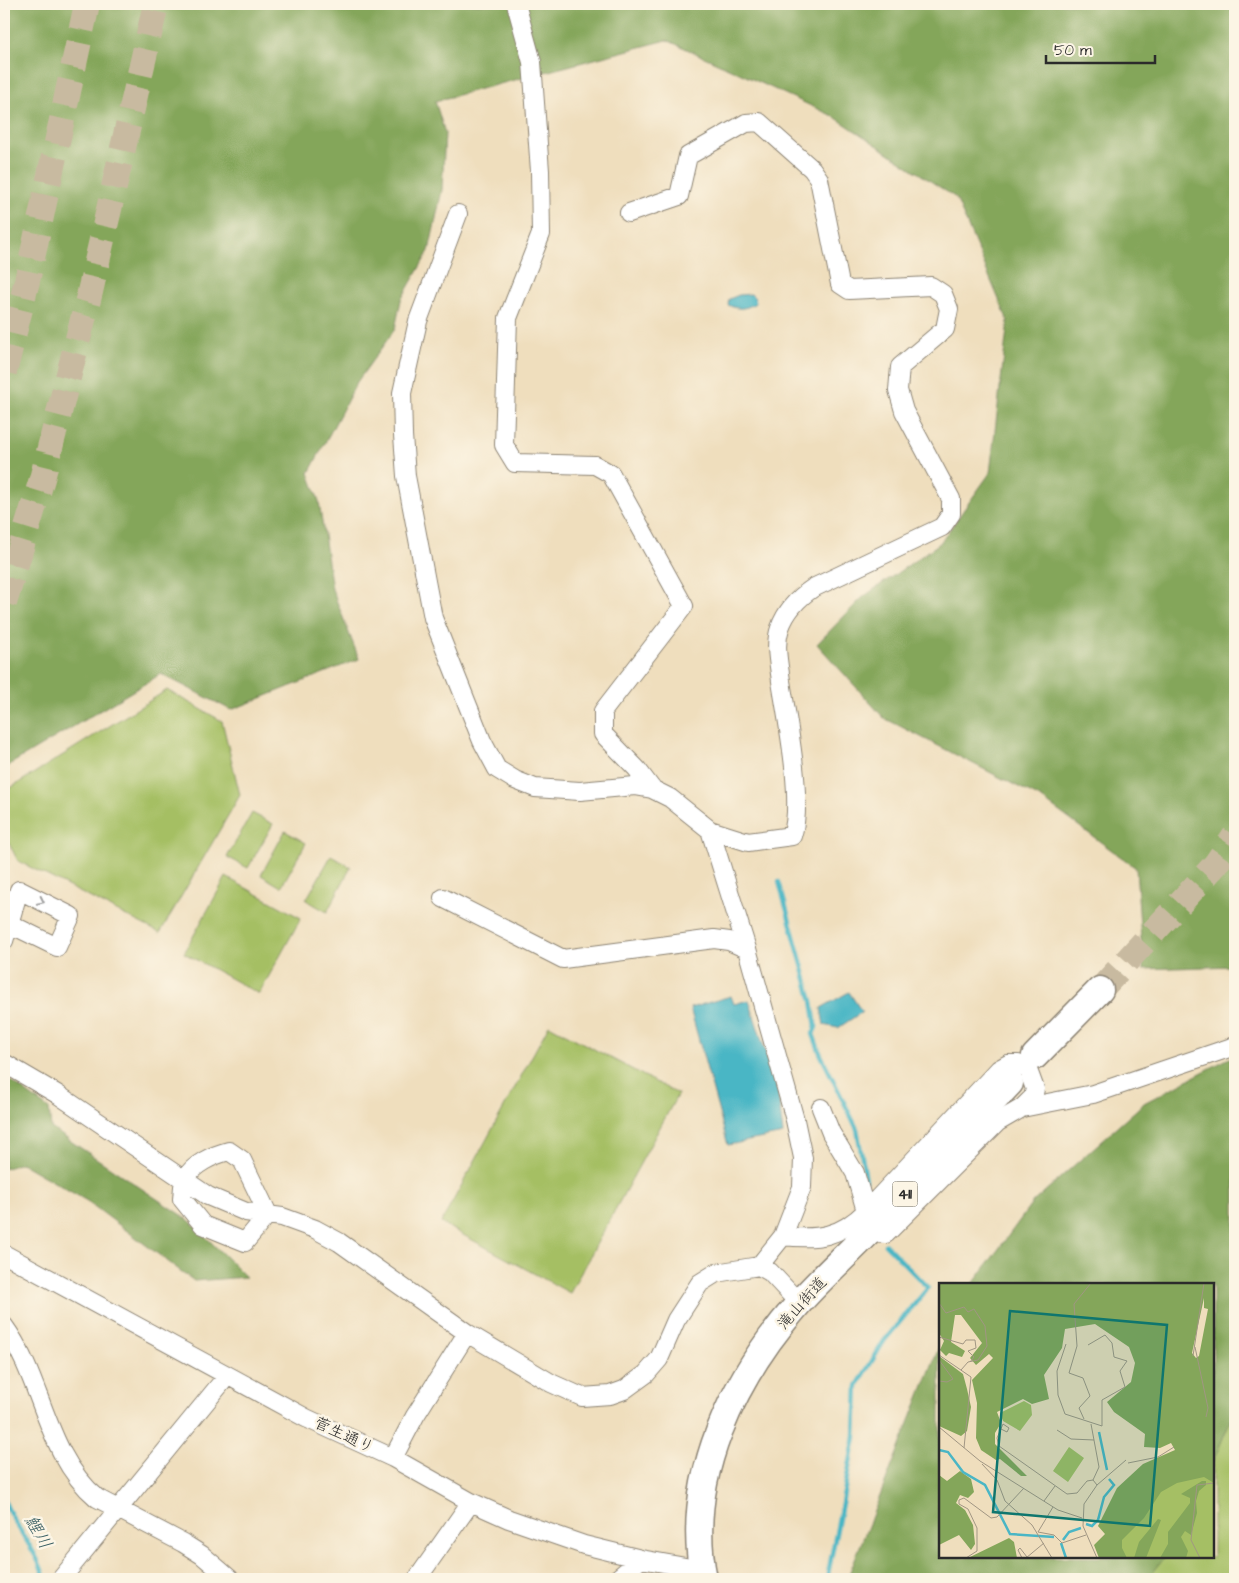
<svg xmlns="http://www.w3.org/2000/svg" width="1239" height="1583" font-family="'Architects Daughter','Klee One',sans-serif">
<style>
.green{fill:#a5bf64;stroke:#687548}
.forest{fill:#84a65a;stroke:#586842}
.water{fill:#4ab6c5;stroke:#3a7078}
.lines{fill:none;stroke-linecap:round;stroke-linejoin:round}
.stream{stroke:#4ab6c5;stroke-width:4.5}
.highway-tunnel{stroke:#c8baa0;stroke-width:26;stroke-dasharray:26 13;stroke-linecap:butt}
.minor-casing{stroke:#8d8474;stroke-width:20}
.highway-casing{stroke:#8d8474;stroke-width:29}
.minor{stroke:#fff;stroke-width:18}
.highway{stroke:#fff;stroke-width:26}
.oneway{stroke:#a0a0a0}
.labels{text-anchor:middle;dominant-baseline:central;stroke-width:5;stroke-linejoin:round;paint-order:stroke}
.shield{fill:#fcf5e5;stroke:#6a6863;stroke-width:1}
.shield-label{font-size:15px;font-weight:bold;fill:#2b2b2b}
.street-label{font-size:16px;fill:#2b2b2b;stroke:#fcf5e5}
.water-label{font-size:18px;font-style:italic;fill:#365c61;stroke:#fcf5e5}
.inset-river{fill:none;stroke:#4ab6c5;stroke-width:2.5}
.inset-road{fill:none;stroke:#a19683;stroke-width:1}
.view{fill:#0f766e;fill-opacity:0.15;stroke:#0f766e;stroke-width:2.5}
.inset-edge{fill:none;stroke:#2b2b2b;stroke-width:2.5}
</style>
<rect width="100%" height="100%" fill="#fcf5e5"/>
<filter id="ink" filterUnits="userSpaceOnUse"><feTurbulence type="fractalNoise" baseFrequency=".02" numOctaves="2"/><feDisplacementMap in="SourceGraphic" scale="10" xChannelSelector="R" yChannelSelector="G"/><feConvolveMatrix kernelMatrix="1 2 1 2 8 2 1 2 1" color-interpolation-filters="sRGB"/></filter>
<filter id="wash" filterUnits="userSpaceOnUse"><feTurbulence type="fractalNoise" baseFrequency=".0096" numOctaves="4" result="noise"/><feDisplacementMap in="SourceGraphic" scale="20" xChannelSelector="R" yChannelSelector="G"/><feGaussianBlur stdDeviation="1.12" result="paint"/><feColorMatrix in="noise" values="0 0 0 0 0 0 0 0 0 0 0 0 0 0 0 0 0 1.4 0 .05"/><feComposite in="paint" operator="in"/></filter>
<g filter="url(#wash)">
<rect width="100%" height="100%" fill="#efdebd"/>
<!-- green -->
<path class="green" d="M167,690L222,721L240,795L160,933L18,861L4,834V792Z
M252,813L273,824L248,868L227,857Z
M285,831L306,843L281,887L261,875Z
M331,856L351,867L327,912L306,900Z
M226,877L301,918L259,994L184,953Z
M549,1025L678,1094L570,1293L441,1223Z
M1235,1324V1579H1118L1130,1557H1213V1368Z"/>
<!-- forest -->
<path class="forest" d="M4,4H1235V966L1143,969L1136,868L1042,799L884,718L817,644L863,597L940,543L990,473L1008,321L956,198L833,116L667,40L435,101L445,133L442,190L429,251L401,300L395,329L357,382L309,473L319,501L332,589L359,659L231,710L161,674L4,768Z
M1235,1055V1409L1213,1462V1284H973L1033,1202L1144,1103Z
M4,1076L49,1109L51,1128L190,1221L246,1277L194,1281L87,1201L21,1163L4,1169Z
M940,1345V1557H1165L1148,1579H847Z"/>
<!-- water -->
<path class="water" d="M751,294L755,298L756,303C745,309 739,310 728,305L729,299L739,295Z
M849,992L862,1012L838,1028L824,1025L821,1008Z
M731,996L734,1004L749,1000L778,1092L783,1134L728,1145L690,1008Z"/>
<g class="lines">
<!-- stream -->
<path class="stream" d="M779,882L812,1001L816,1027L813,1034L820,1053L857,1129L866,1180
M4,1500C15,1528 37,1550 45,1579
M827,1579L855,1437L857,1386L884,1341L928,1288L885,1244"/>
</g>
</g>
<g filter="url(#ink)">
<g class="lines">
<!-- highway-tunnel -->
<path class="highway-tunnel" d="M4,372L27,281L87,4
M4,603L42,479L90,292L156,4
M1100,990L1216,864L1235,836"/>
<!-- minor casing -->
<g class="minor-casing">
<path id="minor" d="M516,4L532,62L540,171L541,234L508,318L504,445L515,463L595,465L611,474L684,606L603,711V734L637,769L652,789
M458,214L418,321L402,393L403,435L406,476L433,618L482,741L497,769L515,780L535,788L580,791L635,786L652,789L670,798L710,830L748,842L792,836C804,802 787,719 781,681C779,664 774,645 780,628C786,611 798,598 813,588L942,527L951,514V499L904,411L898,390L900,367L945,329L949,309L943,294L931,286L849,290L840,284L819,179L812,169L759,122L746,123L688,156L679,196L629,213
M710,830L747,949L795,1120L803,1158L802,1187L783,1236L759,1266
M443,898L563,959L714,939L729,941L747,949
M4,941L19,890L71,916L57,947L16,927L9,931
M4,1063L57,1094L208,1196L246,1212L282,1217L315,1229L339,1242L467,1333L551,1383L582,1397L610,1395L624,1390L646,1374L659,1359L676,1320L700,1283L716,1273L759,1266L770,1272L799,1303
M821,1108L831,1133L855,1173L866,1211
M1022,1108L1093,1094L1235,1046
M229,1151L242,1160L268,1214L245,1242L203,1225L182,1199C183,1193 182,1183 185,1179C193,1164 213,1155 229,1151Z
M783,1236C818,1240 840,1237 866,1211L999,1069L1008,1064H1018L1028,1070L1035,1089L1033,1097L1022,1108L998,1122L886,1234L868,1233
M4,1254L306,1418L393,1458L471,1502L509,1519L584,1545L641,1559L702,1570
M4,1326C43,1379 45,1454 97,1498L183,1543L202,1555L230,1579
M393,1458L415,1416L467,1333
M61,1579L227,1376
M417,1579L471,1502
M617,1579L641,1559"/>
</g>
<!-- highway casing -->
<g class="highway-casing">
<path id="highway" d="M1035,1056L1100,990
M704,1579C683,1479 734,1377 799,1303C821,1278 847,1255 870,1231C917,1181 964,1132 1010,1083"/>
</g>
<!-- minor -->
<use href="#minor" class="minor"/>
<!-- highway -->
<use href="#highway" class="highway"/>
</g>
<!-- one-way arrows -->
<defs><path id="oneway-chevron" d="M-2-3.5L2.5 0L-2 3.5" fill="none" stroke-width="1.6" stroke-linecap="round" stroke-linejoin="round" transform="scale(1.25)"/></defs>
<use class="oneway" href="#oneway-chevron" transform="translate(41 901) rotate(26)"/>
</g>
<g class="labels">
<!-- shield labels -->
<rect class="shield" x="892.5" y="1181.5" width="25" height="25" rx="4"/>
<g class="shield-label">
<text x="905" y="1194">411</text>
</g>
<!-- street labels -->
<g class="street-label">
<text transform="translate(802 1303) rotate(-48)">滝山街道</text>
<text transform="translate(344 1435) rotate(25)">菅生通り</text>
</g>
<!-- water labels -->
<g class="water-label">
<text transform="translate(38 1532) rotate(60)">鯉川</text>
</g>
</g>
<!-- overview -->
<g transform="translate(939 1283)">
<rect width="275" height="275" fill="#efdebd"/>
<path d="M85,118L92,122L93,132L81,148L64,138L61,130ZM130,164L145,175L129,199L114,188ZM263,192L275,199V275H180L178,256L223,201Z" fill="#a5bf64"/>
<path d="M0,0H275V200L265,194L238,200L222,209L205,235L183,257V265L188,275H160L155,262L166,251L159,243L178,205L204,181L236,167L232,160L221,165L205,164L206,151L175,129L168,119L192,99L196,80L190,64L156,41L126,46L123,65L105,92L110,116L93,121L84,116L58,129L62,140L56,150V161L88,193H82L61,176L57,177L42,167L37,155L38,120L33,97L54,75L50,71L37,82L31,75L43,60L22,32H16L12,59L26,68L23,74L10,70L7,73L1,67L5,58L0,50ZM265,15V25L269,26L260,73L257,75L253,70ZM0,73L24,91L28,106L32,124L28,148L22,153L0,143ZM21,188L32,196L35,209L29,215L21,212L17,220L26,227L34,242L36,261L32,267L20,252L0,262V192L8,198ZM263,198H267V202L260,208L257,218L258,230L252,252L246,248L242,254L249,268L247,275H221L229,261V249L251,220V215L242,211ZM219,236L222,237L207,275H195L200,259ZM70,255L75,259L78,275H29Z" fill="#84a65a" fill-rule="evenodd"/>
<path class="inset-river" d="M160,149L168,187M0,167L9,169L24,189L46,202L71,251L115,254M147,241L153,243L159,237L165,214L175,202L170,196M124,257L130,249L142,245M122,260L127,275"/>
<path class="inset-road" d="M0,20L7,30L25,24L29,29L35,26L46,43L48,63L39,77L29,79L22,87M0,54L24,61L27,57H36L37,65L29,68L35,74L31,79M127,61L118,88L119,112L126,131L163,143V117L186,104L181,88L188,78L175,74L173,60L166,52L149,62M256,64L269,125L267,134M0,72L32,94L25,165M254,73L265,0M0,77L14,96L8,99L0,98M145,136L140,125L151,113L144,95L130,90L138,63L135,21L152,0M152,141L160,184L154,197M0,144L41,178L119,227L143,235M62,146L68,149L70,145L64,141L58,155L60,163L128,211L138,210L148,198L154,197L158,202M118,147L132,156L155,157M189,180L219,174L235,164M43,181L58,197L66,218L93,242L113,275M105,218L116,203M99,249L115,252L123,260L147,252M99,249L114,224M27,275L38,268V245L29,226L20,221V217L25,215L52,235L58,234L85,205M83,275L79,267L81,265L88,274M87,275L105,260M158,275L144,243L145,221L158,202L187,177M261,275L252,257L258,202L275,200"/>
<path class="view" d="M71,28L228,42L211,243L54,229Z"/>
<rect width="275" height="275" class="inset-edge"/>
</g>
<!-- margin -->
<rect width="1239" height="1583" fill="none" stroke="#fcf5e5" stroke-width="20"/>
<!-- scale -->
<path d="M1046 55v8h109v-8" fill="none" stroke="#2b2b2b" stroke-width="2.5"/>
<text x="1054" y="55" font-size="15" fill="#2b2b2b" stroke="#fcf5e5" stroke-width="4" paint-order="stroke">50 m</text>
</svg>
